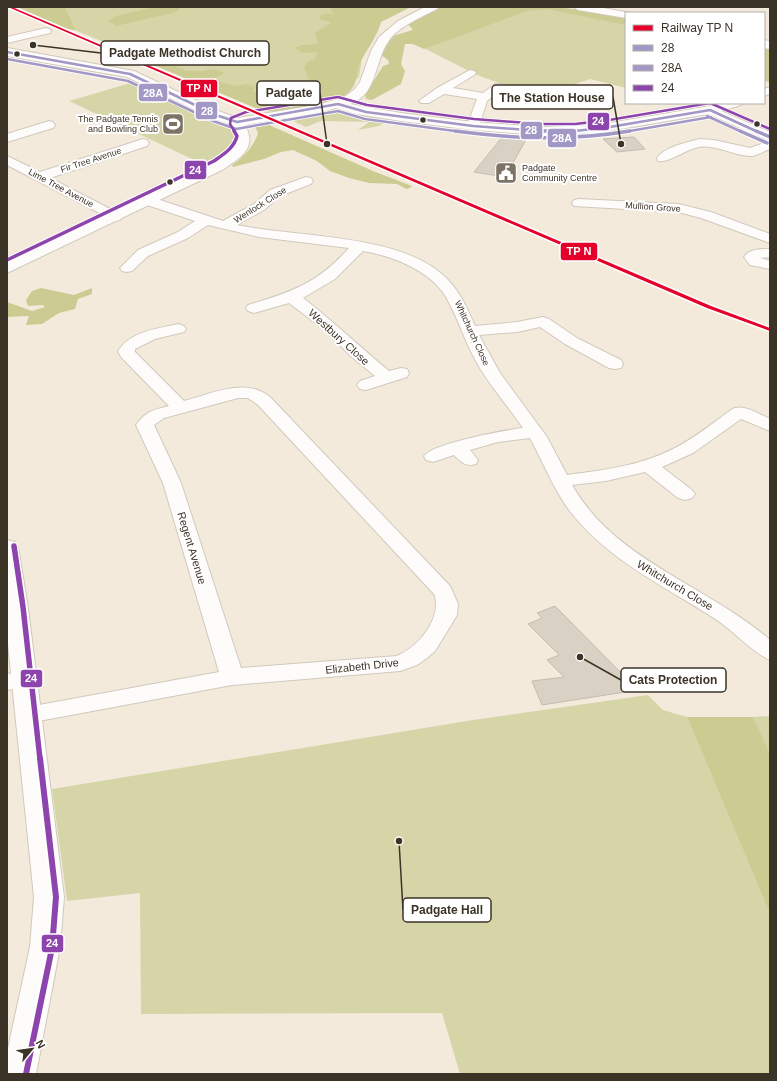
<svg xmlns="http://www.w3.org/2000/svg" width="777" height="1081" font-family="Arial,sans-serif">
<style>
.green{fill:#d6d5a8}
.forest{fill:#cbcb92}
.building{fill:#dad1c5;stroke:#c5bcb0}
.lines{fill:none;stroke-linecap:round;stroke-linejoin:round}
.street-casing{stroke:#d1c8bc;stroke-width:2}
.secondary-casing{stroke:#d1c8bc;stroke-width:2}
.primary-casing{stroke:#d1c8bc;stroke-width:2}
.street{fill:#fdfcfa;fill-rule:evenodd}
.secondary{fill:#fdfcfa;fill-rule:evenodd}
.primary{fill:#fdfcfa;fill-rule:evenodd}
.bus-1-far1-casing{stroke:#fff;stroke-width:4}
.bus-1-casing{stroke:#fff;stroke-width:5.5}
.bus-2-far1-casing{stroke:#fff;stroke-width:4}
.bus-2-casing{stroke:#fff;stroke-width:5.5}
.bus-3-far3-casing{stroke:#fff;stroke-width:4}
.bus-3-far2-casing{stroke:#fff;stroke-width:5.5}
.bus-3-far1-casing{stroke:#fff;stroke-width:8}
.bus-3-casing{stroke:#fff;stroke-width:10}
.bus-1-far1{stroke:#a198c5;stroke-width:2.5}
.bus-1{stroke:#a198c5;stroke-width:3.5}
.bus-2-far1{stroke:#a198c5;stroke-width:2.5}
.bus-2{stroke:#a198c5;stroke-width:3.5}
.bus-3-far3{stroke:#8e44ad;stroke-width:2.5}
.bus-3-far2{stroke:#8e44ad;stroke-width:3.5}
.bus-3-far1{stroke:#8e44ad;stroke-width:5.5}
.bus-3{stroke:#8e44ad;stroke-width:6}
.rail-1-casing{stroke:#fff;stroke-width:3}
.rail-1{fill:#e4002b;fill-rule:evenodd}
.bus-dot{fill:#3c3327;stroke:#fff;stroke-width:1.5}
.labels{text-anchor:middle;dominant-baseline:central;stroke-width:4;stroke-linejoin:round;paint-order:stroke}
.far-poi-label{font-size:9px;fill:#3c3327;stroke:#fff;text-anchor:end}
.far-street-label{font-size:9px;fill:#3c3327;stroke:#fff}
.street-label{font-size:11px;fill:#3c3327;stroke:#fff}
.leader{fill:none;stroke:#3c3327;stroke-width:1.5}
.callout-dot{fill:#3c3327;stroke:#fff;stroke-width:1.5}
.callout{fill:#fff;stroke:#3c3327;stroke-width:1.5}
.callout-label{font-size:12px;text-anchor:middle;font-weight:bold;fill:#3c3327}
.line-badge{stroke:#fff;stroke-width:1.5}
.badge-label{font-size:11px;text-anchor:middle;font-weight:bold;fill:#fff}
</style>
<rect width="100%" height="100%" fill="#f4eadc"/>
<!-- green -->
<path class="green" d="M62,7H402L366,31L359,77L336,99L328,103L271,111L72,29Z
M445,7H551L626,23V88L590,79L538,97L477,75L398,35L415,29L407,24Z
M137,79L225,120L235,127L239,142L229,156L211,168L69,101L134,82Z
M330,111L379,115L387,118V121L379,126L358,130L369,122L321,121L306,127L284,117Z
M648,695L663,710L687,717L770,914V1074H460L442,1013L141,1014L140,893L67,901L52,789L473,720Z
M770,716V753L753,717Z"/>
<!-- forest -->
<path class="forest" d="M17,7H65L75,30L68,29Z
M155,7L180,8L176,12L116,26L108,21L116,16Z
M333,7H411L381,22C377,37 367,49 360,63C354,74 360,82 348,93C338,103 286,111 271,111C265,112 258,109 253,107L111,47L126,46L187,71H203L212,69L225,73L211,80L237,86L246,84L255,87L253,91L266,96L283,94L286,97H297V93H306L314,90L304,68L306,63L315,59L317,52L302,53L295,48L302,45L318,44L315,33L331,23L320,19V16L327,13L332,14L333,12L330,10Z
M442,7H560L626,18V25L547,9L527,11L424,49L413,44H405L401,64L405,71L401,84L372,100L366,99L365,95L383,66L389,64L388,60L381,55L393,36L413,30L407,23L415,18Z
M764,47L770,48V82L764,81Z
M260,121L373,171L412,186L410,188L406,189L397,184L369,183L349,178L330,171L317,161L293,150L281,152L264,159L233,167L232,165C242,159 255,145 258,133L253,122Z
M41,288L74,295L92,288V294L78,299L75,309L59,313L42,324L26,325L29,316L7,317V302L32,311L45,307L43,305L28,306L26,300L32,291Z
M687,717H753L770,753V914Z"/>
<!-- building -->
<path class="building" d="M503,136L527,138L505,177L474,172Z
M634,137L645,149L617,152L603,139Z
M555,606L638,690L542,705L532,681L564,677L547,660L559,655L528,624L542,618L537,613Z"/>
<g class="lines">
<!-- street casing -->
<g class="street-casing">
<path id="street" d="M46,28L50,29L51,31L50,33L7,43V37Z
M470,70L474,71L476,73L474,75L453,88L483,93L495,84H503L505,86L487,101L479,126L477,129H469L467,126L477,99L444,94L429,103H421L419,101L437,88Z
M770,87V94L764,96V89Z
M723,103H743L741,105L710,114L706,113L704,110L706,107Z
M49,121L53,122L55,125L53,128L7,142V134Z
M143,139L147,140L149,143L147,146L50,178L120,214L122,217L120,220L115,221L7,165V156L40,172Z
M700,139L714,140L750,148L770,141V149C764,151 758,155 752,156C737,157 716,144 699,147C687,149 669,163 658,161L657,158C664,147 688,142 700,139Z
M306,177L311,178L313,181L311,184L280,196L264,210L237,225C298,238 406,233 449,281C461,294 468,310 475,326L517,322L543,317L549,319L577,338L621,360L623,364L621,368L615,369L609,368L565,344L540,327L517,332L479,335L500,373L547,437L567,475C603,470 640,466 673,449C695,438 714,422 734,408C746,405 759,414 770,419V431L741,419L693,453L662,467L692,490L695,494L692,498L685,500L678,498L645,472L606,481L572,485C614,560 708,586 770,640V660C756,655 732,630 717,620C665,586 608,561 569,510C553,488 543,462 530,438L498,442L470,450L478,460L476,464C465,467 461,462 454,455L433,462L426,460L424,456C433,443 506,430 523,428C508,406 490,386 477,363C465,342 458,318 446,297C430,270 392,256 363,251L335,279L303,298C333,321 360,347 389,371L401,368L407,369L409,373L407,377L366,390L360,389L357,385L360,381L375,376L352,357L322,328L289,303L254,313L248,311L246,308L248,305C292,292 318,283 349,248L259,237L208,225L188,238L148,256L132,271L127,272L122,271L120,268L138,250L178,232L195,221L144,204L142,201L144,198H154L223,221L254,204L270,190Z
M579,199L678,204L711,212L770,234V243L701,218L678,212L574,206L572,203L574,200Z
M770,249V257L760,258L770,261V269L750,265L744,257C749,249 761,249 770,249Z
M178,324L184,326L186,329L184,332L155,339L135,349V352L184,401C211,394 245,377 270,397L450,586L458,604L457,615L451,625L435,651L427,658L417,665L400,671L232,685L28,723L20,721L16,715L20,709L28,707L219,672L163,483L136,425C146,411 153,410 169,406L121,357L118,351C131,331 156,329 178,324ZM238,398H248L258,405L434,594C443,617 419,647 397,656L241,668L181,483L154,425L164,418Z
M23,672L31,674L34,680L31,686L7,690V674Z"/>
</g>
<!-- secondary casing -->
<g class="secondary-casing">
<path id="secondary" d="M425,7H438L437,9C422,17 397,27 388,42C375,60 377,96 350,104L401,113L473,122L541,127L597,125L710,106L770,132V141L708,114L597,133L541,135L473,130L401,121L356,114L336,108L318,113L245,125C258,148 240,158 222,170L7,273V262L212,164C229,153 244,147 232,125L211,118L127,77L7,56V48L134,71L221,112L238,118L317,105L344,97L354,90L360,82L371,51L379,37L398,21Z
M7,540L15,542L18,547L28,608L64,897L60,947L36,1074H7V1053L30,947L34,897L7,634Z"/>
</g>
<!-- primary casing -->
<g class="primary-casing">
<path id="primary" d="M573,7H598L630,13H626V18L578,10Z
M764,40L770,41V49L764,48Z"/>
</g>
<!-- street -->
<use href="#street" class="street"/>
<!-- secondary -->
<use href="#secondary" class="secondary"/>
<!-- primary -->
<use href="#primary" class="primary"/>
<!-- bus-1-far1 casing -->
<g class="bus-1-far1-casing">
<path id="bus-1-far1" d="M7,52L130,74L216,115L237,122L338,104L366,112L473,126L541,131H575L610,127L710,110
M710,110L758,132"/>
</g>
<!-- bus-1 casing -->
<g class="bus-1-casing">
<path id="bus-1" d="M537,131H577
M756,131L770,137"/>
</g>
<!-- bus-2-far1 casing -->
<g class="bus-2-far1-casing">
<path id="bus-2-far1" d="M7,59L128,81L213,121L236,129L338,111L365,119L462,132
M707,116L742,132
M624,132L711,117"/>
</g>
<!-- bus-2 casing -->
<g class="bus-2-casing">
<path id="bus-2" d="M455,131C515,139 570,141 630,131
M740,131L767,143"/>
</g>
<!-- bus-3-far3 casing -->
<g class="bus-3-far3-casing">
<path id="bus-3-far3" d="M235,132L230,124L231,118L246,112L338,97L367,105L474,119L541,124H575L609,120L710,103L770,129"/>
</g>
<!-- bus-3-far2 casing -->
<g class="bus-3-far2-casing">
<path id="bus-3-far2" d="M7,260L214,161C224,154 234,148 237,136L234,131"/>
</g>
<!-- bus-3-far1 casing -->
<g class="bus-3-far1-casing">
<path id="bus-3-far1" d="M14,546L23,607L40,759"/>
</g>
<!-- bus-3 casing -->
<g class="bus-3-casing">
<path id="bus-3" d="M26,1074L52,948L56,897L40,758"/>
</g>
<!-- bus-1-far1 -->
<use href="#bus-1-far1" class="bus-1-far1"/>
<!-- bus-1 -->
<use href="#bus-1" class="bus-1"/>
<!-- bus-2-far1 -->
<use href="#bus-2-far1" class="bus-2-far1"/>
<!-- bus-2 -->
<use href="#bus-2" class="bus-2"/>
<!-- bus-3-far3 -->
<use href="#bus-3-far3" class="bus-3-far3"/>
<!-- bus-3-far2 -->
<use href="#bus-3-far2" class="bus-3-far2"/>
<!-- bus-3-far1 -->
<use href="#bus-3-far1" class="bus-3-far1"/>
<!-- bus-3 -->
<use href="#bus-3" class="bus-3"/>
<!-- rail-1 casing -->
<g class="rail-1-casing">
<path id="rail-1" d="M8,7H12L711,306L770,328V331L707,308Z"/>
</g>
<!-- rail-1 -->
<use href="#rail-1" class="rail-1"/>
</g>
<!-- icons -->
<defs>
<g id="stadium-square" transform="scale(1.15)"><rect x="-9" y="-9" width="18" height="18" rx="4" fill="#7c7366" stroke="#fff"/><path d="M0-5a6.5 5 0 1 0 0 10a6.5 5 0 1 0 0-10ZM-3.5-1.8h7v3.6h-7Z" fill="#fff"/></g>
<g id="civic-square" transform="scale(1.15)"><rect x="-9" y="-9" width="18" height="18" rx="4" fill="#7c7366" stroke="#fff"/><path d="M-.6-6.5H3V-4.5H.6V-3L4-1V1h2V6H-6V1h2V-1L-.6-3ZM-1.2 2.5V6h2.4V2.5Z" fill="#fff"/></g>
</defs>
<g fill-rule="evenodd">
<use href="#stadium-square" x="173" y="124"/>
<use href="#civic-square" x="506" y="173"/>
</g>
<!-- markers -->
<g class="bus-dot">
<circle cx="17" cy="54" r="3.5"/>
<circle cx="423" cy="120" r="3.5"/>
<circle cx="757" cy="124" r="3.5"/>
<circle cx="170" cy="182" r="3.5"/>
</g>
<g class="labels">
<!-- far-poi labels -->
<g class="far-poi-label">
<text x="158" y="119">The Padgate Tennis<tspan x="158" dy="10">and Bowling Club</tspan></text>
<text x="522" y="168" text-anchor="start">Padgate<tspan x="522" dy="10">Community Centre</tspan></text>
</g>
<!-- far-street labels -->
<g class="far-street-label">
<text transform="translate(91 160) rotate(-18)">Fir Tree Avenue</text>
<text transform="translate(61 188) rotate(28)">Lime Tree Avenue</text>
<text transform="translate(260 205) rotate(-32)">Wenlock Close</text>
<text transform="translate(653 207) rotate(4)">Mullion Grove</text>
<text transform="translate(472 333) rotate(65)">Whitchurch Close</text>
</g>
<!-- street labels -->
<g class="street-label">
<text transform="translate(339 337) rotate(42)">Westbury Close</text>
<text transform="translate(192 548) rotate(73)">Regent Avenue</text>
<text transform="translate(675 585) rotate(31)">Whitchurch Close</text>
<text transform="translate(362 666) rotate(-6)">Elizabeth Drive</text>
</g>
</g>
<!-- callouts -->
<path class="leader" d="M33 45L101 53M327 144L320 93M621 144L613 97M580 657L621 680M399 841L403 910"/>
<g class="callout-dot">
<circle cx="33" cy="45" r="4"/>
<circle cx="327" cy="144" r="4"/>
<circle cx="621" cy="144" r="4"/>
<circle cx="580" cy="657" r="4"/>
<circle cx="399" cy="841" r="4"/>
</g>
<g class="callout">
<rect x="101" y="41" width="168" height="24" rx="4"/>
<rect x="257" y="81" width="63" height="24" rx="4"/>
<rect x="492" y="85" width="121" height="24" rx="4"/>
<rect x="621" y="668" width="105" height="24" rx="4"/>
<rect x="403" y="898" width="88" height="24" rx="4"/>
</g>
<g class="callout-label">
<text x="185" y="57">Padgate Methodist Church</text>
<text x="289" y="97">Padgate</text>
<text x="552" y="102">The Station House</text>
<text x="673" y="684">Cats Protection</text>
<text x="447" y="914">Padgate Hall</text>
</g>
<g class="line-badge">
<rect x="180" y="79" width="38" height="19" rx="4" fill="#e4002b"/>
<rect x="138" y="83" width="30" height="19" rx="4" fill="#a198c5"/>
<rect x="195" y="101" width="23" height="19" rx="4" fill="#a198c5"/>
<rect x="587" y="112" width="23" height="19" rx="4" fill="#8e44ad"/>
<rect x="520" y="121" width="23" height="19" rx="4" fill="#a198c5"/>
<rect x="547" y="128" width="30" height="20" rx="4" fill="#a198c5"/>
<rect x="184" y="160" width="23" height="20" rx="4" fill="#8e44ad"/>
<rect x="560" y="242" width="38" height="19" rx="4" fill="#e4002b"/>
<rect x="20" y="669" width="23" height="19" rx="4" fill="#8e44ad"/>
<rect x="41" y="934" width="23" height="19" rx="4" fill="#8e44ad"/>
</g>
<g class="badge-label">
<text x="199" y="92">TP N</text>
<text x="153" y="97">28A</text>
<text x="207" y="115">28</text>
<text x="598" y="125">24</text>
<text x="531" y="134">28</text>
<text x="562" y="142">28A</text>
<text x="195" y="174">24</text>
<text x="579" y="255">TP N</text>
<text x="31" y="682">24</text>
<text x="52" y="947">24</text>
</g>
<!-- border -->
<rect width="777" height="1081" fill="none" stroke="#3c3327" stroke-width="16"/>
<!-- legend -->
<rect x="625" y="12" width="140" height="92" fill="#ffffff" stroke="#b1ada9"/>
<rect x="633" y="25" width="20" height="6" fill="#e4002b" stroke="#b1ada9"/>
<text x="661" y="32" font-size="12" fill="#3c3327">Railway TP N</text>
<rect x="633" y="45" width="20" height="6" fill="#a198c5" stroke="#b1ada9"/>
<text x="661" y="52" font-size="12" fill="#3c3327">28</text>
<rect x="633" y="65" width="20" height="6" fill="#a198c5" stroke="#b1ada9"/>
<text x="661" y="72" font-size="12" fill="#3c3327">28A</text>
<rect x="633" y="85" width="20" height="6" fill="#8e44ad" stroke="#b1ada9"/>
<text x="661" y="92" font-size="12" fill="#3c3327">24</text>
<!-- north arrow -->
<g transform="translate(32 1049) rotate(61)" stroke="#ffffff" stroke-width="3" paint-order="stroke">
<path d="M0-3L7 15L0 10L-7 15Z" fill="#3c3327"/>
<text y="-6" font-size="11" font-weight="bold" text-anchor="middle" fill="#3c3327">N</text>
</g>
</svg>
